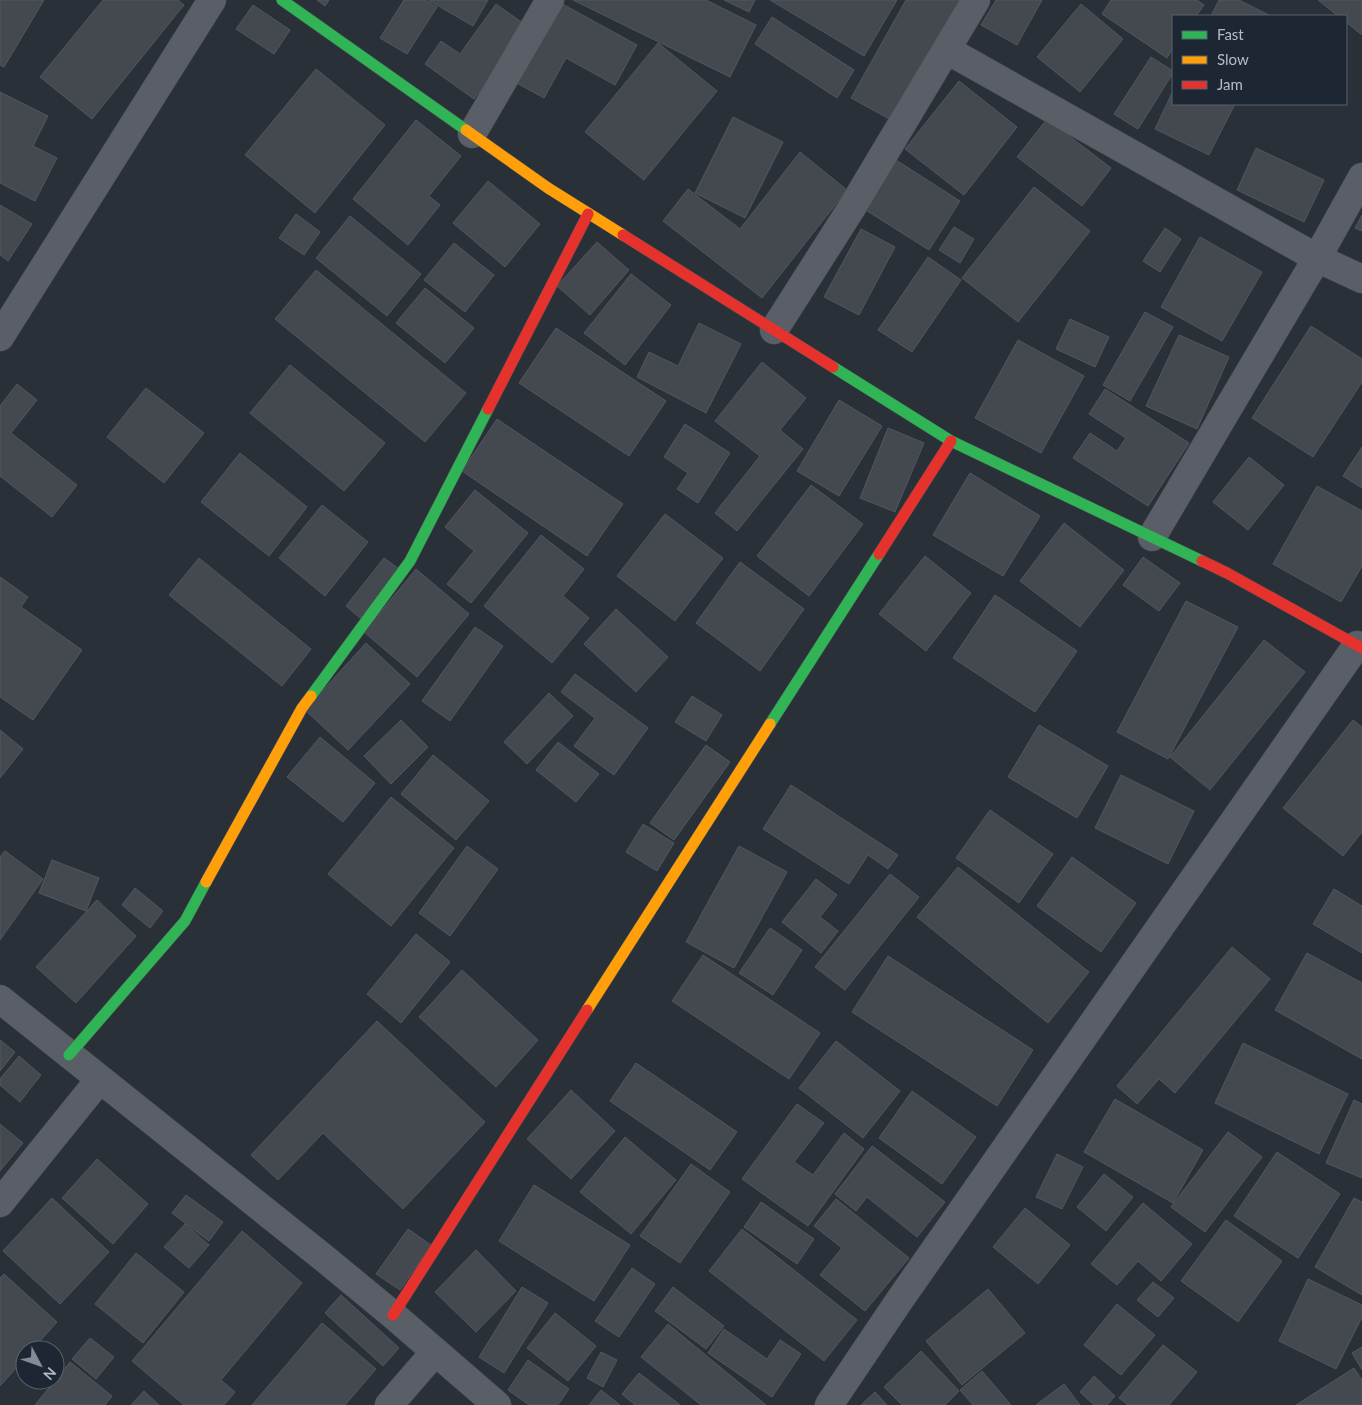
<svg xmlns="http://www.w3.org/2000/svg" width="1362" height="1405" font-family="Lato,sans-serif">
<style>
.building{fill:#444950;stroke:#52575f}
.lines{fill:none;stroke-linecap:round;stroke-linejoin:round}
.street-casing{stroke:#484c53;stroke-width:29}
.fast-casing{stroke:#484c53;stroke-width:12}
.slow-casing{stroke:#484c53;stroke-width:12}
.jam-casing{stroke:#484c53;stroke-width:12}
.street{stroke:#5a5e66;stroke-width:28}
.fast{stroke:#30b455;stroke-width:11}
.slow{stroke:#ff9f0a;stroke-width:11}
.jam{stroke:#e5322d;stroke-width:11}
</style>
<rect width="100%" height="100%" fill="#2a3038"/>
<!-- building -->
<path class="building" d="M0,0H44L4,67L0,65Z
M103,0H178L184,5L92,119L40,77Z
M317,0H329L325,6Z
M404,0H425L437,7L407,54L380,38Z
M428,0H488L473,26Z
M573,0H706L756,25L730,77Z
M724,0H755L749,12Z
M770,0H897L864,56Z
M906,0H961L893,121L851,98Z
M996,0H1042L1017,45L981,25Z
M1111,0H1197L1204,5L1196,16H1173V48L1167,58L1102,14Z
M1219,0H1239L1271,16H1211Z
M1318,0H1362V35L1346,22V16H1338Z
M557,1L637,45L615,85L566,58L544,98L513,81Z
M496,4L527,26L474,99L425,64L441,41L460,54Z
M1081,4L1123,39L1080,92L1037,57Z
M253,5L290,30L274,54L236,29Z
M772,17L854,70L837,98L755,44Z
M658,43L717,91L644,180L585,132Z
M1151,57L1173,71V73L1138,129L1114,114Z
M316,69L385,125L315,213L245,155Z
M959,81L1017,127L964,195L905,149Z
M1173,91V104H1235L1209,155L1155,129Z
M0,92L48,116L33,146L57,158L35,201L0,183Z
M733,117L783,142L745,218L695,193Z
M1047,119L1111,168L1082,206L1017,157Z
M416,120L461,156L429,196L440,205L408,245L353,199Z
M1256,148L1324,180L1304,222L1237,190Z
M800,152L847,190L762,298L663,221L688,189L740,229Z
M896,160L960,201L929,250L864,209Z
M488,181L540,224L505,267L453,223Z
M1034,187L1090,231L1018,322L962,278Z
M0,205L32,224L8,261L0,255Z
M296,214L320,232L304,255L279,238Z
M1362,215V231L1355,228Z
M350,216L421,274L387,316L316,258Z
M954,227L974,239L960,263L939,250Z
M1165,228L1181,239L1160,272L1143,261Z
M861,229L895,247L859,315L824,297Z
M1200,237L1262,272L1222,341L1161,307Z
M597,242L629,270L590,315L557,286Z
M454,243L494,275L465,312L424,280Z
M928,257L961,280L912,352L878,330Z
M316,270L466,393L425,442L275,319Z
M631,274L671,305L625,365L584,333Z
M425,288L474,328L445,363L396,323Z
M1145,312L1173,327L1130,401L1103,385Z
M1070,319L1109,337L1095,367L1056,349Z
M699,323L741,344L706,413L637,377L649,352L678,366Z
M1311,326L1362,359V382L1313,457L1252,418Z
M556,328L666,401L629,456L519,383Z
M1179,335L1229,357L1197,429L1146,406Z
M1018,340L1084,376L1041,453L975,418Z
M762,362L806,398L780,430L803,449L737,531L715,513L760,456L715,421Z
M290,365L385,443L344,491L250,413Z
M17,384L37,400L11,433L77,485L52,517L0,476V406Z
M146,388L204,433L164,483L107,437Z
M1105,389L1189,443L1148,506L1073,458L1090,433L1117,451L1126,438L1089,414Z
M839,400L882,426L839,496L797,471Z
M497,419L623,504L587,556L462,471Z
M685,424L730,453L698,503L677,489L688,473L664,457Z
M888,428L924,443L895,512L860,498Z
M1362,447V488L1343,476Z
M240,453L307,507L269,556L201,502Z
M1249,457L1284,485L1248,530L1213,502Z
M970,473L1040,516L1003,576L933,535Z
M811,485L863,524L809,596L757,556Z
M1317,486L1362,511V566L1341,602L1273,564Z
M475,490L528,533L471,603L447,584L474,551L445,527Z
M322,505L368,542L325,596L279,558Z
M665,514L723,558L675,621L617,576Z
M1064,523L1124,570L1080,627L1020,581Z
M541,535L584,569L563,596L589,618L552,663L484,606Z
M925,556L971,593L926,651L879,614Z
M1143,557L1180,583L1159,611L1123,585Z
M199,558L311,649L282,686L169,595Z
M384,558L399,569L360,618L346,606Z
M740,562L804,609L760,671L696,623Z
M416,569L469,614L417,677L364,632Z
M0,577L28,597L21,607L82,650L33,720L0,697Z
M995,595L1077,651L1035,712L953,658Z
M1186,601L1238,627L1168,759L1117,732Z
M616,609L668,657L636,692L584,644Z
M475,627L503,646L450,721L422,701Z
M1264,640L1305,672L1210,790L1170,757Z
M366,643L410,684L348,750L305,710Z
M575,674L648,728L614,775L574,746L595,718L561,692Z
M549,693L573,716L527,764L504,742Z
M692,696L722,715L706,741L675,722Z
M401,720L428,747L391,784L364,756Z
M1353,720L1362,727V832L1343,856L1283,808Z
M1039,725L1108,766L1077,818L1008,777Z
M0,730L23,749L0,778Z
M320,737L375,783L343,822L287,777Z
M558,742L599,774L576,802L536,770Z
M706,745L730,762L674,840L650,823Z
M433,755L489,801L456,840L401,794Z
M1121,775L1194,811L1168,864L1095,828Z
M791,785L898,855L888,869L868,855L849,884L763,829Z
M391,797L454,848L391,926L328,874Z
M990,810L1053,854L1019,903L956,858Z
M643,824L674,843L657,871L626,852Z
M467,846L498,869L450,936L419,913Z
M739,846L787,872L734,968L686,942Z
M5,851L43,879L0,940V857Z
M1072,857L1136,903L1101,952L1037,906Z
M52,860L99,878L86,911L39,893Z
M958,867L1089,972L1048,1023L917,917Z
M890,874L919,897L845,990L815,967Z
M816,879L837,895L820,917L838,931L821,953L782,922Z
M135,888L163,911L150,928L122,905Z
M1334,889L1362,906V953L1313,924Z
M97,900L136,936L76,1003L36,967Z
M770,928L802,950L773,995L739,973Z
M416,934L450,962L401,1023L367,994Z
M1232,947L1270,979L1175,1093L1159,1079L1137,1104L1117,1086Z
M1307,953L1362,983V1059L1275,1010Z
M703,955L820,1033L789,1079L672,1001Z
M888,956L1033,1050L997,1106L852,1012Z
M462,970L538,1040L496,1087L419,1017Z
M377,1021L485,1122L403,1209L323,1133L278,1180L251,1155Z
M0,1040L15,1052L0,1071Z
M836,1041L900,1091L863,1138L799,1088Z
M1243,1043L1348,1094L1319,1154L1215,1103Z
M19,1056L41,1075L20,1102L0,1085V1079Z
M636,1063L737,1132L710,1170L610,1101Z
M571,1090L615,1131L571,1179L527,1139Z
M912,1091L976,1137L942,1184L879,1138Z
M1115,1099L1203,1150L1173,1203L1084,1152Z
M1354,1100L1362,1104V1178L1326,1163Z
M797,1104L824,1123L794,1162L813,1175L844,1133L864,1149L808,1226L742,1179Z
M0,1124L23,1143L0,1171Z
M1228,1132L1262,1157L1205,1232L1171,1207Z
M625,1137L676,1180L631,1234L580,1192Z
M872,1146L945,1202L917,1237L867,1197L856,1211L835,1194Z
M1277,1152L1340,1194L1298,1258L1234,1216Z
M1057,1154L1083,1167L1062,1209L1036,1197Z
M97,1159L148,1204L113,1244L62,1198Z
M691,1164L730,1192L680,1263L640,1236Z
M1104,1174L1133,1197L1106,1231L1077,1207Z
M534,1185L630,1245L594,1301L499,1241Z
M186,1195L223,1222L209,1241L172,1213Z
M52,1198L109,1252L60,1304L3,1251Z
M1354,1198L1362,1202V1295L1315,1267Z
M836,1199L909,1258L865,1311L820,1275L842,1248L814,1226Z
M761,1202L814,1239L797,1264L744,1227Z
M1143,1203L1192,1244L1161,1281L1138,1261L1117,1285L1091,1264Z
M1025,1208L1070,1245L1038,1284L993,1247Z
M1226,1220L1282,1261L1238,1322L1181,1281Z
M185,1224L209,1245L189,1268L164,1247Z
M408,1229L431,1245L400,1290L376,1274Z
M742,1229L857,1320L824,1361L709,1271Z
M242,1231L302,1283L221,1380L235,1392L224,1405H184L132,1361Z
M476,1250L516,1291L476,1332L435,1292Z
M136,1253L184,1292L143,1343L95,1304Z
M632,1268L655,1284L619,1337L595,1321Z
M4,1274L57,1322L32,1350H25V1358L0,1386V1278Z
M1308,1279L1362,1305V1317L1336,1369L1279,1341Z
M1153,1282L1174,1298L1158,1317L1137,1300Z
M522,1287L548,1303L504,1373L479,1357Z
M673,1287L724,1326L706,1349L655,1311Z
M988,1289L1025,1333L962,1385L926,1341Z
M341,1295L399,1348L383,1366L325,1313Z
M1117,1304L1155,1335L1121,1375L1084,1345Z
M555,1313L596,1346L568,1381L527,1348Z
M322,1323L376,1369L345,1405H252Z
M668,1324L766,1405H701L641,1357Z
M724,1329L767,1359L780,1340L801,1354L772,1397L708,1353Z
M90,1338L114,1357L96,1379L72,1359Z
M1163,1345L1197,1372L1169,1405H1128L1119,1398Z
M1362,1347V1370L1352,1353Z
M921,1351L959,1391L945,1405H902L884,1387Z
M601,1352L617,1360L603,1387L587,1378Z
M528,1360L569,1389L558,1405H529L508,1390Z
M70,1362L112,1396L105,1405H35Z
M1354,1368L1362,1380V1405H1296Z
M982,1371L1011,1405H973L960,1390Z
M639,1373L680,1405H635L622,1394Z
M1094,1376L1115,1396L1107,1405H1094L1080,1392Z
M1064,1384L1080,1405H1036Z
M601,1390L620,1405H589Z
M144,1391L159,1405H131Z
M875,1392L887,1405H861Z"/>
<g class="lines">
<!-- street casing -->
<g class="street-casing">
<path id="street" d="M947,50L1317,258L1362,279
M472,134L550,0
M774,330L851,209L976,0
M0,337L212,0
M1152,537L1317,258L1362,177
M0,999L325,1259L393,1315L497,1405
M0,1203L100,1079
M389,1405L435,1352
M829,1405L899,1301L1357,645"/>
</g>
<!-- fast casing -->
<g class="fast-casing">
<path id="fast" d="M282,0L466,130
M833,367L951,441L1202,561
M311,696L410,561L488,409
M770,724L879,554
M69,1055L185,921L206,882"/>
</g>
<!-- slow casing -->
<g class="slow-casing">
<path id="slow" d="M466,130L548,188L623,235
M206,882L302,708L311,696
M587,1010L770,724"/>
</g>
<!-- jam casing -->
<g class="jam-casing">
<path id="jam" d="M623,235L833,367
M488,409L588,214
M879,554L951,441
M1202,561L1227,573L1362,648
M393,1315L587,1010"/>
</g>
<!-- street -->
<use href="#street" class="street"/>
<!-- fast -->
<use href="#fast" class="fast"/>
<!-- slow -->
<use href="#slow" class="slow"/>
<!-- jam -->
<use href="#jam" class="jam"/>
</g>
<!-- legend -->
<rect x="1172" y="15" width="175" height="90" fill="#1d2633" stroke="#59626f"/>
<rect x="1182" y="31" width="25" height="8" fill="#30b455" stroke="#59626f"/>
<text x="1217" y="40" font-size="15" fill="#b4bcc9">Fast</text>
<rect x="1182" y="56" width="25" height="8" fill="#ff9f0a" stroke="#59626f"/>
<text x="1217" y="65" font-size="15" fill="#b4bcc9">Slow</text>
<rect x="1182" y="81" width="25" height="8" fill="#e5322d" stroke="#59626f"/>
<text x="1217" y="90" font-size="15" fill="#b4bcc9">Jam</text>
<!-- north arrow -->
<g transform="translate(40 1365) rotate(131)"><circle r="24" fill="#1d2633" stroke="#59626f"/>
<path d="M0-4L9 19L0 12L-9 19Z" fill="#848b96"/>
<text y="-8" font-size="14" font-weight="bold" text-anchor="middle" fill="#b4bcc9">N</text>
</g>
</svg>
